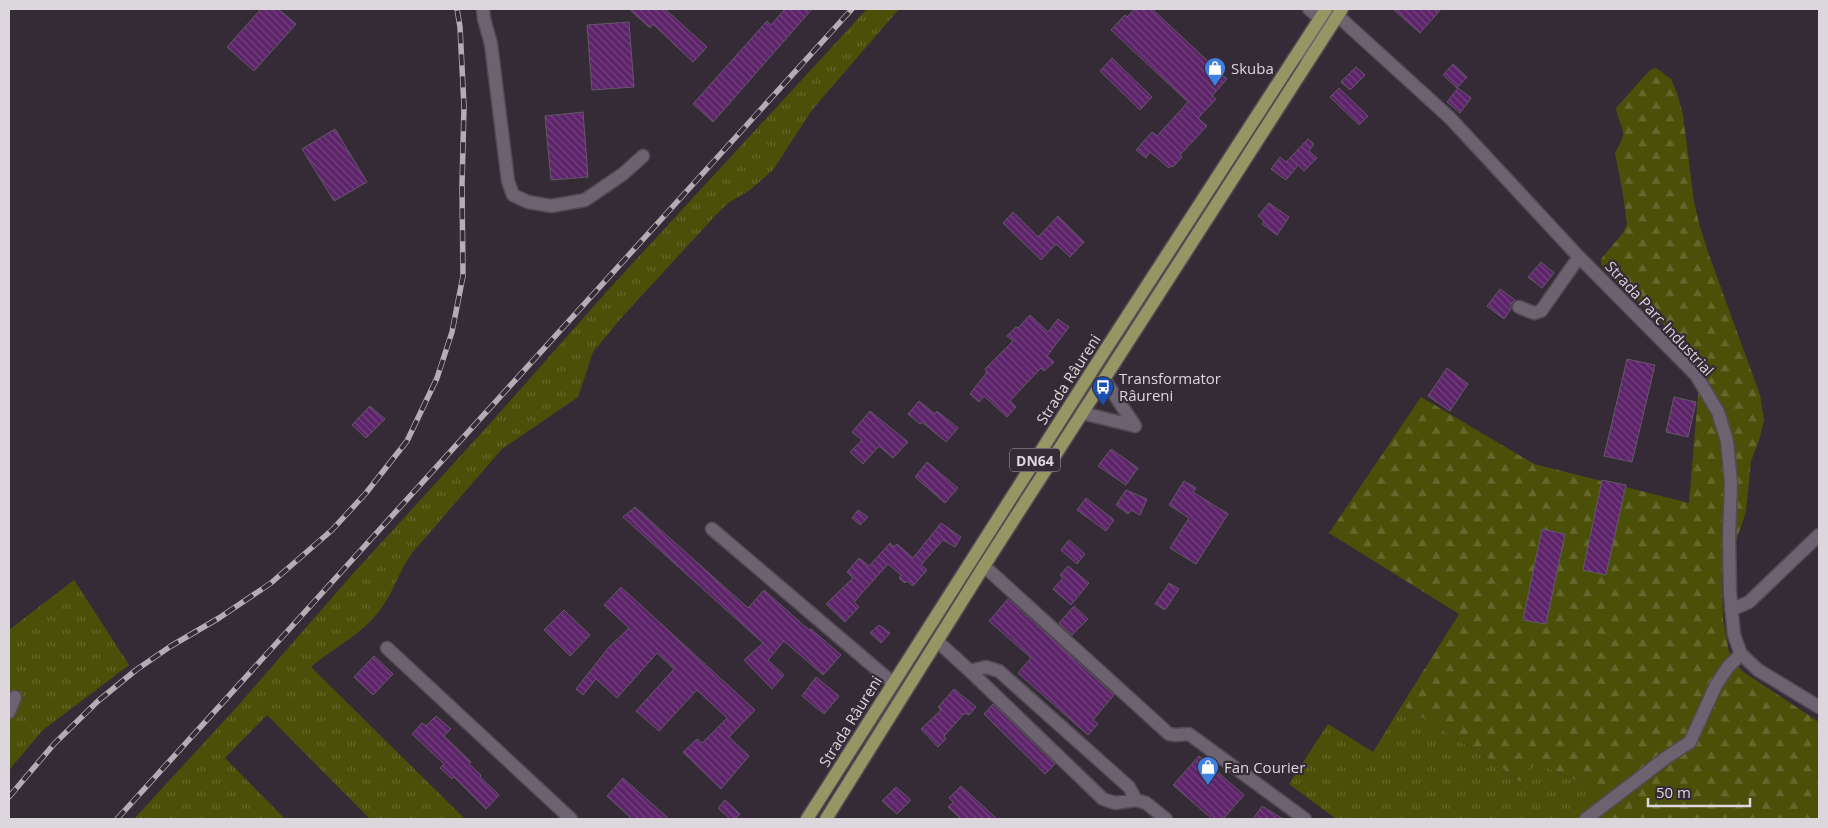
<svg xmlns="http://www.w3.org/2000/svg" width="1828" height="828" font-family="'Open Sans',sans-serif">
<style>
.grass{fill:url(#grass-tufts)}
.forest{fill:url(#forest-firs)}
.building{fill:url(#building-back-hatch);stroke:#635966}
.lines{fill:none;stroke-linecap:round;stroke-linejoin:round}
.minor-casing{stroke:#524a53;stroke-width:15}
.major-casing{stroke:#524a53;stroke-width:15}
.minor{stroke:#6d626f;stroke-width:12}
.major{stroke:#959663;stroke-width:12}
.rail-casing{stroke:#b4adb5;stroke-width:5.5}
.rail{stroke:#352b36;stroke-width:4;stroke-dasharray:11;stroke-linecap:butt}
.labels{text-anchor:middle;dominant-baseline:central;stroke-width:4.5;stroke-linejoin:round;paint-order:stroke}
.shield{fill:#352b36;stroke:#aaa3ab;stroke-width:1}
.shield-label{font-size:14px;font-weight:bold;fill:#dcd6dd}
.poi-label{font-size:15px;fill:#dcd6dd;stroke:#352b36;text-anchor:start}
.street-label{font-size:15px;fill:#dcd6dd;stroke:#352b36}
</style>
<defs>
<pattern id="grass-tufts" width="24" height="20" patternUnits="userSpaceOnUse" patternTransform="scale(1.25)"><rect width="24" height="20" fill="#4b5009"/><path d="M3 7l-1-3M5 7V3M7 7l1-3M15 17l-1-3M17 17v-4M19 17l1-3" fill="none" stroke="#64682c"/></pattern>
<pattern id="forest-firs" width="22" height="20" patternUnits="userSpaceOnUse" patternTransform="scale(1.25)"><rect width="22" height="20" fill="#4b5009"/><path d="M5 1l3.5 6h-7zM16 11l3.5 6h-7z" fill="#64682c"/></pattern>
<pattern id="building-back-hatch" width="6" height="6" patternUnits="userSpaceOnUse" patternTransform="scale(1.25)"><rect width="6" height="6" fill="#5d246a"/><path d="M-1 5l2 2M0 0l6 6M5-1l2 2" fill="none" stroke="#74437f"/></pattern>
</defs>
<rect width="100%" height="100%" fill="#352b36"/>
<!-- grass -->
<path class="grass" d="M867,9H899L812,110L773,170L750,190L728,203L714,217L623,316L593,352L578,397L502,449L412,553C399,571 393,593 380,610C364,633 332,649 311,667L465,819H370L267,715L225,758L285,819H134L235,709L350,577L486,428L609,289Z
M74,580L129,665L43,730L9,770V630Z
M1402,705L1497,764L1520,782L1536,763L1608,794L1583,819H1336L1289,784L1328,724L1373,752Z"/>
<!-- forest -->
<path class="forest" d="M1656,68L1671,79L1677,93L1683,115L1694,202L1700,227L1709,255L1760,395L1764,420L1759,440L1751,461L1746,512L1722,581L1723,619L1729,652L1742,671L1819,722V819H1583L1608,794L1536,763L1520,782L1497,764L1402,705L1459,614L1329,533L1421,397L1534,464L1689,503L1701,359L1610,276C1605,271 1600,267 1601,259L1623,233L1627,224L1622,188L1615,153C1630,127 1621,134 1616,108L1650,70Z"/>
<!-- building -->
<path class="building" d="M261,9H278L296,24L254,71L227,47Z
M629,9H665L707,47L693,62L653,24L650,28Z
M785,9H812L713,122L693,104L767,21L771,25Z
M1135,9H1152L1227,79L1212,96L1216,99L1198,118L1207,126L1180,155L1182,157L1173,167L1171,166L1169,168L1150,152L1146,158L1136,150L1152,132L1157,136L1188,102L1111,30L1125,15L1127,17Z
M1393,9H1441L1420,33Z
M629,22L634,87L592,90L587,25Z
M1112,58L1152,97L1140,110L1100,71Z
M1453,64L1467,77L1457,88L1443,75Z
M1356,67L1365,75L1350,90L1341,82Z
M1339,88L1368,116L1359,125L1330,97Z
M1458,88L1471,98L1460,113L1447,102Z
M583,112L588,177L551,180L545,116Z
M335,129L367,182L334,201L302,149Z
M1308,139L1314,144L1309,151L1317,158L1304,171L1298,165L1286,180L1271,169L1280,157L1286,162Z
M1269,203L1289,217L1277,235L1262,224L1264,221L1258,216Z
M1013,212L1038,237L1058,216L1084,242L1070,257L1056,244L1041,260L1003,223Z
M1541,262L1554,273L1542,288L1528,277Z
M1500,289L1515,300L1511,304V309L1504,319L1487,306Z
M1030,315L1048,332L1058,319L1069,327L1047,356L1054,362L1044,371L1041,368L1010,401L1016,407L1007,417L984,396L979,402L970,394L987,372L985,369L1013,341L1007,336L1016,327L1018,328Z
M1627,359L1655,365L1632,462L1604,456Z
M1447,368L1468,384L1450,411L1428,396Z
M1674,397L1696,402L1688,437L1666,432Z
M919,401L935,414L937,411L958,428L946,442L922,422L920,424L908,414Z
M370,406L385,419L366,438L352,425Z
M870,411L908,442L893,458L879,446L863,464L850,452L862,440L852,432Z
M1111,449L1138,468L1126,485L1098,466Z
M927,462L958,488L945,503L915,477Z
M1602,480L1626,485L1606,575L1583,570Z
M1184,481L1196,488L1193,492L1228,514L1196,564L1170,548L1189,518L1169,505Z
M1126,490L1147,499L1140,515L1131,510L1128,514L1116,505Z
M1086,498L1114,520L1106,531L1077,510Z
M635,507L748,608L764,590L809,630L811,629L841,655L823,675L784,641L768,660L784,675L772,689L744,660L763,643L623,517Z
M858,510L868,517L860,525L852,518Z
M941,523L961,537L955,547L943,540L921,565L927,570L913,586L907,581L905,583L899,578L901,575L888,564L854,602L859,607L845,622L826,604L853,578L847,572L859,558L869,566L890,543L894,547L897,544L913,558Z
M1542,529L1565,534L1546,624L1523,620Z
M1069,540L1085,554L1077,564L1061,550Z
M1068,566L1089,583L1071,605L1053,589L1063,578L1060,575Z
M1169,583L1179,589L1165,610L1155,604Z
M621,587L755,710L729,737L749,756L721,789L683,752L697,739L702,743L727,718L697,690L659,731L636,711L674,669L657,653L617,698L596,679L583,695L576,689L609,647L629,628L604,605Z
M1008,599L1114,695L1093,720L1098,724L1088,735L1018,673L1031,658L989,621Z
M1074,606L1088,619L1072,635L1059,623Z
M564,610L590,635L570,656L544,630Z
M879,625L890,633L881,643L870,633Z
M374,656L393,674L373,695L354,677Z
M816,677L839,696L824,714L802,696Z
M954,689L976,707L969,715L965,713L944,736L946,739L938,747L921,729L941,710L938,707Z
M993,704L1055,764L1045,774L984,714Z
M436,716L451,729L444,736L471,762L469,764L481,775L480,777L499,795L486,809L454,777L452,779L440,768L444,764L412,734L422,723L426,726Z
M1199,756L1244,795L1223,819H1212L1173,785Z
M623,778L669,819H632L607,796Z
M961,786L997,819H961L948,807L953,802L949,798Z
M896,787L911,800L897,814L882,801Z
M725,800L740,814L735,819H730L718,808Z
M1262,806L1283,819H1253Z"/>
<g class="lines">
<!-- minor casing -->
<g class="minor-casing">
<path id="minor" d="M483,9L484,19L491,44L508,181L513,195L528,202L551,206L585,200L623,174L643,156
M1309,9L1320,18
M1335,9L1338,16L1450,118L1579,257L1696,375L1718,412L1727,441L1731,483L1729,537L1730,593L1734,635L1741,654L1758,670L1819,707
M1294,58L1307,49L1326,19L1329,17L1338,16
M1519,307L1534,313L1541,311L1579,257
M1104,379L1135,426
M1082,413L1135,426
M712,529L893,683
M984,566L1169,734L1175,735L1189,734L1305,819
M1731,610L1749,602L1819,535
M937,641L970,671L1103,799L1115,803L1136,800L1146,803L1166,819
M387,648L571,819
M970,671L986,667L999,671L1129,787L1136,800
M9,712L15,697
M1586,819L1667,757L1690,742L1716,685L1728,667L1741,654"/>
</g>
<!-- major casing -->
<g class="major-casing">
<path id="major" d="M807,819L1102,355L1326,9
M826,819L984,566L1342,9"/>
</g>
<!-- minor -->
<use href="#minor" class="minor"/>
<!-- major -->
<use href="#major" class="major"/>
<!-- rail casing -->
<g class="rail-casing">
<path id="rail" d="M9,797L54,744L98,701L136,670L171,646L219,618L271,583L332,530L366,493L407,441L437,378L452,332L463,276L462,185L464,107L460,27L457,9
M117,819L852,9"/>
</g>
<!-- rail -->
<use href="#rail" class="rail"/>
</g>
<!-- icons -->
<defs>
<g id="shop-pin" transform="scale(1.125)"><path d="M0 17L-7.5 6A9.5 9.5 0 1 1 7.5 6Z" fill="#3f7fe0" stroke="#352b36"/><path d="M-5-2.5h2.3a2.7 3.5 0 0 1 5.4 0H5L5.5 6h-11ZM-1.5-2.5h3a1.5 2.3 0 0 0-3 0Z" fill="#fff"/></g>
<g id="bus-pin" transform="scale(1.125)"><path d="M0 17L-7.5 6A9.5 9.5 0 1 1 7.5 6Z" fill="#1a4fb4" stroke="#352b36"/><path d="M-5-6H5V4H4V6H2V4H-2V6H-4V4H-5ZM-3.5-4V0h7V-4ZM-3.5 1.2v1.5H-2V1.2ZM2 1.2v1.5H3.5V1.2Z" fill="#fff"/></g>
</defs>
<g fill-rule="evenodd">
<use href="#shop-pin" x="1215" y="68"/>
<use href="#bus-pin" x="1103" y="387"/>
<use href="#shop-pin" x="1208" y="767"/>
</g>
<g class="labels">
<!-- shield labels -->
<rect class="shield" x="1010" y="448.5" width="50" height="23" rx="4"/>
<g class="shield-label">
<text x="1035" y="460">DN64</text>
</g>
<!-- poi labels -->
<g class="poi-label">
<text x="1231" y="68">Skuba</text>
<text x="1119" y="378">Transformator<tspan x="1119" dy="17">Râureni</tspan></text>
<text x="1224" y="767">Fan Courier</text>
</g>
<!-- street labels -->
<g class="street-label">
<text transform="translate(1660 318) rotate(47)">Strada Parc Industrial</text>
<text transform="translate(1068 379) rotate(-57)">Strada Râureni</text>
<text transform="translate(850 721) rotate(-58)">Strada Râureni</text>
</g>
</g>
<!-- border -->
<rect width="1828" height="828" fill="none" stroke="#dcd6dd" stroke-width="20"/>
<!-- scale -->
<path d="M1648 798v8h102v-8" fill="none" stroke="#dcd6dd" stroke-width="2.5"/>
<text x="1656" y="798" font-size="15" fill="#dcd6dd" stroke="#352b36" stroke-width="4" paint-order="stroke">50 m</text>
</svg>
